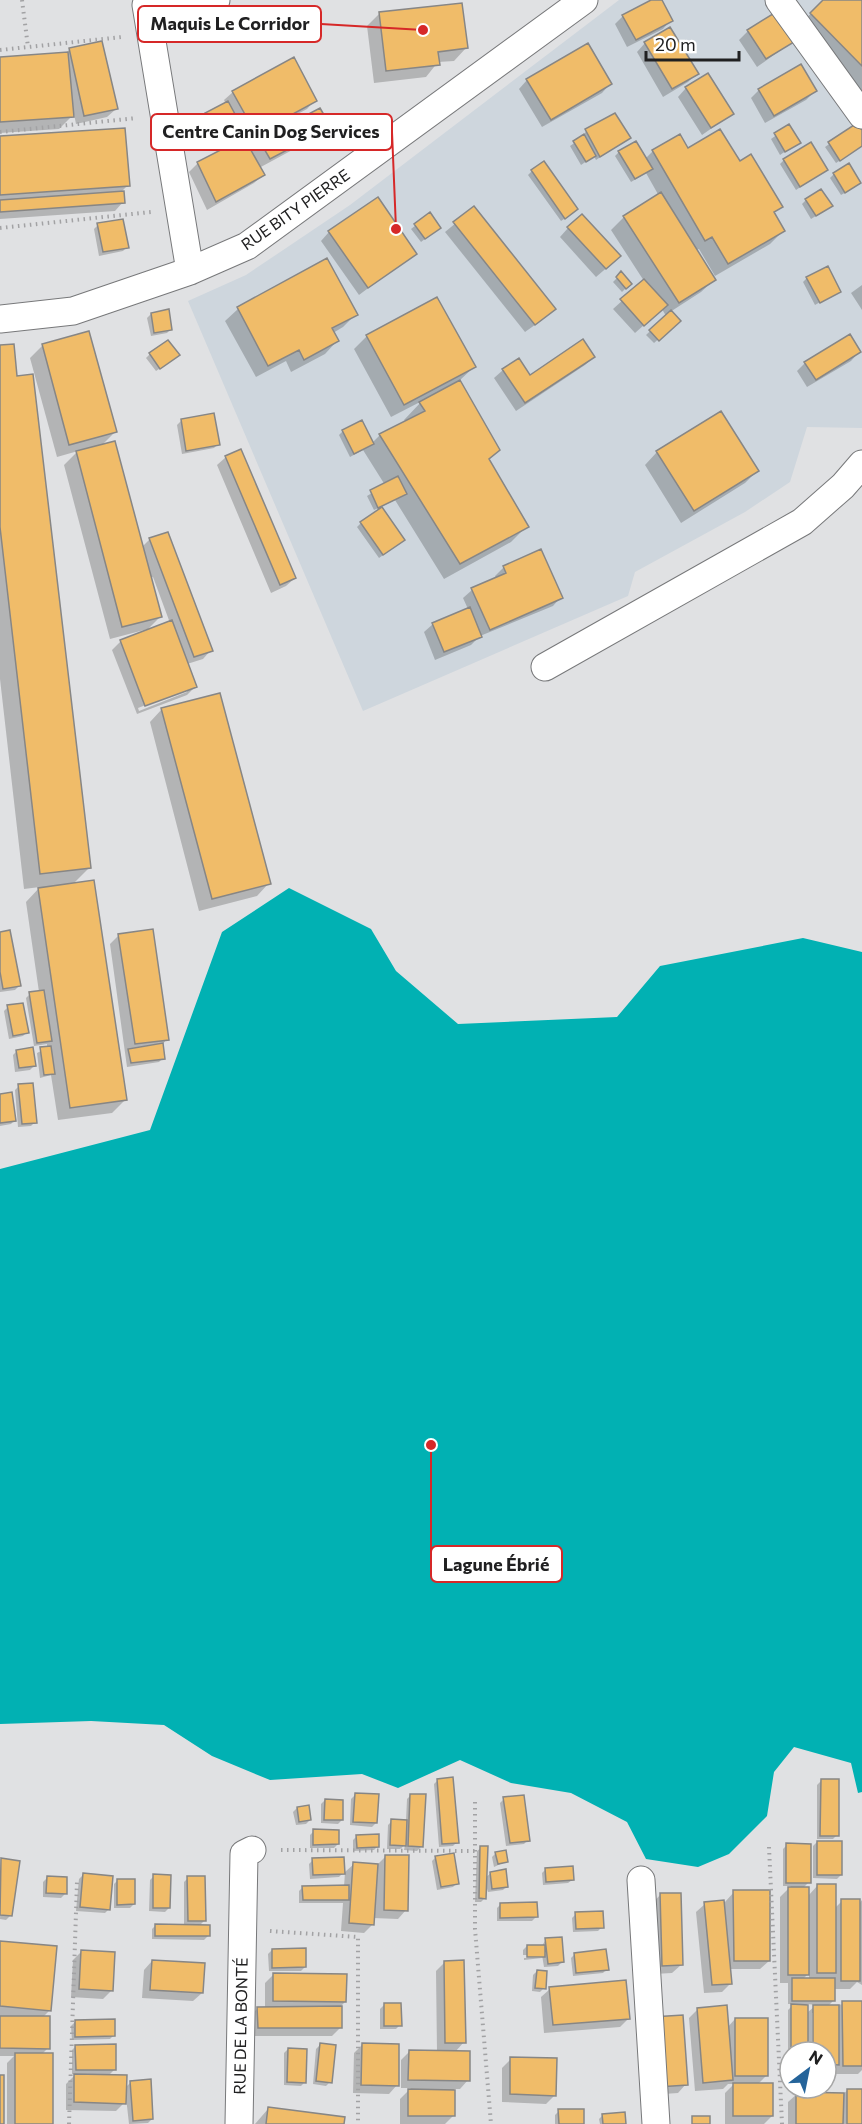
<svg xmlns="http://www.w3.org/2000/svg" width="862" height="2124" font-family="Commissioner,sans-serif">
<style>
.built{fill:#ced6dd}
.water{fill:#01b1b3}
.shadow{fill:#0003;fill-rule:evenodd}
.building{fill:#f0bc69;stroke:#878685;stroke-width:1.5}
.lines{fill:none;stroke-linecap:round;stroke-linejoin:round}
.street-casing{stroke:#77787a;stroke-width:29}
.path{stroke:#a2a2a4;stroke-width:4;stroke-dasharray:1.5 4.5;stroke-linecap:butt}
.street{stroke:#fff;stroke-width:27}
.labels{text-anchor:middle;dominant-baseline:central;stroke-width:6;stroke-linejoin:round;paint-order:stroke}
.street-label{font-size:16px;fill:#202021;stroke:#fff}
.leader{fill:none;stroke:#d62828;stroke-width:2}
.callout-dot{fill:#d62828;stroke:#fff;stroke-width:2}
.callout{fill:#fff;stroke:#d62828;stroke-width:2}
.callout-label{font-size:18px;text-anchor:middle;font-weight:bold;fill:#202021}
</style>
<rect width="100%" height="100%" fill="#e0e1e3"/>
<!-- built -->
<path class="built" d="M619,0H862V428L807,427L790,482L745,512L635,572L628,596L363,711L188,301L246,275L350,205Z"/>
<!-- water -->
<path class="water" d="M289,888L371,929L396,971L458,1024L617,1017L660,966L803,938L862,952V1792L858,1793L851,1763L794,1747L774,1772L767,1816L729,1854L698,1867L646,1859L627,1822L571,1793L511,1783L460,1760L398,1788L362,1774L270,1780L212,1756L164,1725L91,1721L0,1724V1169L150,1130L222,932Z"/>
<!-- shadow -->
<path class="shadow" d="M654,0H661L671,20L663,29L627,47L615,24L623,16Z
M825,0H862V91L798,26Z
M380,13L466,48L454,61L438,62L426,77L374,83L367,26Z
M748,31L793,41L757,67L739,40Z
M645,43L697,73L688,82L663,97L637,52Z
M70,49L116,109L107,117L76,124L74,114L59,129L0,133V58L65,54Z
M527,80L610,84L602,93L542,127L519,89Z
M686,88L732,114L702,135L678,97Z
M759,90L815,91L806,100L765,123L751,98Z
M233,92L315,100L307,109L245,142L250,152L260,142L329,127L320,135L259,168L263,175L254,183L207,210L189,172L198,163L245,139L242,132L217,146L202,118L226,104L224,100Z
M615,115L629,138L596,160L594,156L581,165L570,146L583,137L586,131Z
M856,125L862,133V146L836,163L825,147Z
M789,126L799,142L780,155L771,139Z
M0,138L128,185L122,191L123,202L115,211L0,219Z
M688,150L739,163L781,207L773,214L783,231L770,244L715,276L699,249L696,250L714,280L701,292L670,312L679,321L654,343L646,335L666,316L662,309L635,333L613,309L644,281L611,230L624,217L659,196L646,173L631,182L615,156L619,152L645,159L653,151Z
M784,160L826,170L796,190L780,164Z
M532,171L573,213L561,221L528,175Z
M834,174L855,187L841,195L830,178Z
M806,200L827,209L811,219L802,204Z
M474,208L546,317L525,332L445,232Z
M429,215L435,231L421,242L411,229Z
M98,225L127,247L123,251L99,256L94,229Z
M568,228L610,265L596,277L560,237Z
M329,232L415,253L359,295L321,241Z
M327,261L356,314L343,327L333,333L337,341L325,354L291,372L286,361L256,377L225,321L238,309Z
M621,274L630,284L622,292L613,282Z
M807,278L839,291L815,305L803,282Z
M862,285V310L851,293Z
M151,314L171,329L167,333L151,336L147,318Z
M367,336L474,367L459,381L498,450L488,460L527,526L511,542L444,579L395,500L374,510L367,496L385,485L363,450L350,457L339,435L343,431L372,443L380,435L406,422L404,420L422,401L391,417L354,349Z
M43,345L115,432L100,447L142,547L150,539L211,650L203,659L187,664L195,687L187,695L137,714L112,650L121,641L170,623L153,577L151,578L161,616L148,629L110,639L64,465L78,451L57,457L30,358ZM187,689V692L139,711L138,708Z
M0,347L89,868L73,884L125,1100L112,1113L58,1120L51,1075L40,1078L37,1053L47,1048V1044L34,1046L26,998L30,994L39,992L26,902L40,887L24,889L0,679Z
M859,352L851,361L807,387L797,371L805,363Z
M150,354L174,359L156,371L146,358Z
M594,357L585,365L516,411L494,378L503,370L530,377Z
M181,421L218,444L214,448L182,454L177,425Z
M657,452L757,471L745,483L681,523L645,465Z
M226,457L295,578L286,586L271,593L217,465Z
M361,523L399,544L379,558L357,527Z
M504,567L561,597L553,606L480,636L471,645L435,660L424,632L433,624L468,609L463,598L472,590L496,579L495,576Z
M162,709L269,883L257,896L199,911L150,722Z
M0,934L19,986L15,990L0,992Z
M119,935L167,1039L162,1045L163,1058L159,1062L127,1067L110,944Z
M8,1007L27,1032L23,1036L9,1039L4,1011Z
M17,1051L34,1066L30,1070L15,1072L13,1055Z
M19,1086L35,1122L31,1126L18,1127L15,1090Z
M0,1095L15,1120L11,1124L0,1126Z
M438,1780L457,1842L453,1846L439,1847L434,1784Z
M821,1781L837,1835L833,1839H817V1785Z
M355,1795L376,1823L372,1827L350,1825L351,1799Z
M411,1795L421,1847L417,1851L404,1850L405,1845L400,1849H387L388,1825L392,1821H406L407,1799Z
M504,1799L528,1840L524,1844L506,1846L500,1803Z
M325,1800L342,1820L338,1824L321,1823V1804Z
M297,1808L310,1820L306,1824L296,1825L293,1812Z
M314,1831L338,1844L334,1848H310V1835Z
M357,1836L378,1846L374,1850L353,1851V1840Z
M817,1842L841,1875L837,1879L813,1878V1846Z
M787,1845L809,1882L803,1888L808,1896L818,1885L835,1908L842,1901L859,1904L862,1900V1985L857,1982L850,1989H833V2001L828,2006L862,2002V2070L858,2074H835V2066L826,2072V2052H815V2013H812V2052H790L788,2065V2010L794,2004H788V1983H780V1897L791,1886H783V1849ZM809,1973V1979H803ZM807,2004L816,2005L807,2013Z
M481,1848L485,1878L491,1873L507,1886L503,1890L488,1892L485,1882V1898L481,1902H475L477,1851Z
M496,1853L507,1861L494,1867L492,1857Z
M386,1856L406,1910L398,1919L373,1918V1924L364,1933L341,1931L343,1903H299V1891L303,1887H344L345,1872L354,1864L377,1865Z
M436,1857L457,1883L453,1887L437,1890L432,1861Z
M2,1860L10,1916L6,1920L0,1919Z
M313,1860L343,1873L339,1877L310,1879L309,1864Z
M546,1869L572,1880L568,1883L543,1885L542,1873Z
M83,1875L109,1909L105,1913L76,1911L79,1879Z
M154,1876L169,1908L165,1912L149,1911L150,1880Z
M47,1878L65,1894L61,1898L43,1897V1882Z
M188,1878L204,1921L199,1926L208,1936L204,1940L152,1939V1929L156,1925L184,1926V1882Z
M118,1880L134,1904L130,1908H114V1884Z
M734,1892L769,1961L760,1969H729L731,1983L722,1992L704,1993L696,1912L705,1904L725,1902Z
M660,1895L681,1965L672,1973L654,1974L652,1904Z
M501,1904L536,1917L532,1921H497V1908Z
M576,1914L602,1927L598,1931L573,1932L572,1918Z
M546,1939L562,1962L558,1966L544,1967L542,1955H523V1950L527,1946H542Z
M0,1942L49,2011L42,2018L48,2048L42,2054L51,2124H7V2063L14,2056H0Z
M272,1950L305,1967L301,1971H269L268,1954Z
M81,1952L112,1990L103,1999L71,1997L73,1960Z
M575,1954L607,1969L603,1973L573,1976L571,1958Z
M524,1958H542L524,1960Z
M152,1961L202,1993L193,2001L142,1998L144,1970Z
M444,1963L464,2042L455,2052L468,2080L460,2089H454L453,2116L445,2124H400V2099L411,2088H401V2060L410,2051L437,2052L436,1971Z
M537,1971L544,1988L540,1992L532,1991L533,1975Z
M274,1974L345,2002L341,2006V2027L332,2036H250L249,2017L258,2008H265V1983Z
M550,1989L629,2018L620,2027L544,2033L541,1997Z
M384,2005L400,2025L396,2029H380V2009Z
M698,2009L727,2028L735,2019L766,2076L757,2085L772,2116L764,2124H725V2093L734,2084H728L723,2089L695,2091L689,2018Z
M653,2019L686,2084L678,2093L649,2095Z
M75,2022L114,2035L110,2039L72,2040L71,2026Z
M320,2045L330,2082L326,2086L313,2084L316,2049Z
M362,2045L397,2085L389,2094L353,2093L354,2053Z
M76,2046L115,2069L108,2076L124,2103L116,2111L66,2110V2084L76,2074H72V2050Z
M288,2049L305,2082L301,2086L284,2085V2053Z
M511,2059L555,2095L546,2104L502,2102V2068Z
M131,2082L152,2119L148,2123L129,2124L125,2088Z
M848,2090H862V2124H788V2102L797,2094H843Z
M268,2109L343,2124H255Z
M559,2111L582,2124H555V2115Z
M603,2115L625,2124H600L599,2119Z"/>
<!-- building -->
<path class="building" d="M651,0H662L673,21L636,40L622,15Z
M823,0H862V66L810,13Z
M462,3L468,48L438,52L440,65L386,71L379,12Z
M776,12L794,42L766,59L747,30Z
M670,27L699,74L672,89L644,42Z
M102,41L118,109L84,116L69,48Z
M588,43L612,84L551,120L526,79Z
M68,52L74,117L0,122V57Z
M294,57L317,101L256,134L232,91Z
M801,64L817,91L774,116L758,89Z
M708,73L734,114L711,128L685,87Z
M228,101L244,131L221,143L205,113Z
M320,108L331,127L270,159L259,140Z
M615,113L631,138L600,157L585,129Z
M857,123L862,130V146L840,161L828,142Z
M789,124L801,143L785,152L774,133Z
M125,128L130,186L0,195V136Z
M720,129L740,161L751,154L783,207L774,212L785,231L728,264L712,237L705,241L652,150L680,134L688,148Z
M584,134L596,156L586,162L573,141Z
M244,138L265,175L216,202L197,162Z
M636,141L653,169L635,179L618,151Z
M811,142L828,170L800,187L783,159Z
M544,161L578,209L565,219L531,170Z
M849,163L861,183L845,193L833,173Z
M821,189L833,206L816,216L805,199Z
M124,191L125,203L0,212V200Z
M661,192L716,280L679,303L623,216Z
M378,197L417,254L368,288L328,231Z
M474,206L556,309L535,325L453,222Z
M430,212L441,228L425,239L414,224Z
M582,214L621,256L606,269L567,227Z
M123,219L129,248L103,252L97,223Z
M327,258L358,315L332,328L339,341L304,360L299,350L268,366L237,307Z
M828,266L841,292L820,303L806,277Z
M621,271L632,284L626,289L616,277Z
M644,279L668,305L644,326L620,299Z
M437,297L476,367L404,405L366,335Z
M169,309L172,330L154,333L151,313Z
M671,310L681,321L659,341L649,330Z
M89,331L117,432L69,445L42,344Z
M850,334L861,352L816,380L804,362Z
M583,339L595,357L525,403L502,369L519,358L530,375Z
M168,340L180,355L160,369L149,353Z
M14,344L17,376L33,374L91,868L40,874L0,527V345Z
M460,380L500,450L489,459L529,527L460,564L379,434L425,411L419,402Z
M721,411L759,471L694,511L656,451Z
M214,413L220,445L186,451L181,419Z
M362,420L374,444L354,454L342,430Z
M115,441L162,617L122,627L76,451Z
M241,449L296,578L280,585L225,456Z
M398,476L407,494L378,508L370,490Z
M382,507L405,540L383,555L360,522Z
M168,532L213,651L194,657L149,538Z
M541,549L563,598L490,630L471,588L506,573L503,566Z
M470,607L482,637L444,652L432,623Z
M172,620L197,687L145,706L120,640Z
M220,693L271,884L212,899L161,708Z
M94,880L127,1100L70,1108L38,888Z
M153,929L169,1040L135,1044L118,934Z
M10,930L21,986L3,989L0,972V932Z
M44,990L52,1041L37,1043L29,992Z
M23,1003L29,1033L13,1036L7,1005Z
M163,1043L165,1059L131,1063L128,1049Z
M51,1046L55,1074L44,1075L40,1047Z
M33,1047L36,1066L19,1068L16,1050Z
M33,1083L37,1123L22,1124L18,1084Z
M12,1092L16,1121L0,1123V1094Z
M453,1777L459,1843L442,1844L437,1779Z
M821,1779H839V1836H820Z
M355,1793L379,1794L377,1823L353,1822Z
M410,1794H426L423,1847L408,1846Z
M524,1795L530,1841L510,1843L503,1797Z
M325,1799L343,1800V1820H324Z
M309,1805L311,1820L299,1822L297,1807Z
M391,1819L407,1820L406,1846L390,1845Z
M313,1829L339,1830V1844L313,1845Z
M379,1834V1847L357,1848L356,1835Z
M817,1841H842V1875H817Z
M786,1843L811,1844V1883H786Z
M480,1846H488L486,1899L479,1898Z
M506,1850L508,1862L498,1864L495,1852Z
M454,1853L459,1884L441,1887L435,1856Z
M385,1855H409L408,1911L384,1910Z
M344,1857L345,1874L313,1875L312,1858Z
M1,1858L20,1861L12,1916L0,1915Z
M353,1862L378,1864L374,1925L349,1923Z
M573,1866L574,1880L546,1882L545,1868Z
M506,1869L508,1887L492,1889L490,1872Z
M83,1873L113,1876L110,1910L80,1907Z
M153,1874L171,1875L170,1908H153Z
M47,1876L67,1877V1894L46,1893Z
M187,1876H205L206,1921H188Z
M117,1879H135V1904L117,1905Z
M817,1884H836V1973H817Z
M349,1885V1900H303L302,1886Z
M788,1887H809V1975H788Z
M733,1890H770V1961H734Z
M660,1893H681L683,1965L662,1966Z
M841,1899H860V1981H841Z
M724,1900L732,1984L712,1985L704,1902Z
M537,1902L538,1917L500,1918V1903Z
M603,1911L604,1928L576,1929L575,1912Z
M155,1924L210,1925V1936H155Z
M562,1937L564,1962L548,1964L545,1938Z
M0,1941L57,1946L51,2011L0,2006Z
M527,1945H545V1957H527Z
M306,1948V1967L272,1968V1949Z
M606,1949L609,1970L576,1973L574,1953Z
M81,1950L115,1952L113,1991L79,1989Z
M152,1960L205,1963L203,1993L150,1990Z
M464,1960L466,2043H445L444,1961Z
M537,1970L547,1971L546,1989L535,1988Z
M273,1973L347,1974L346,2002L273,2001Z
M792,1978H835V2001H792Z
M626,1980L630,2019L553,2025L549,1987Z
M842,2001H862V2066H843Z
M384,2003H401L402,2026H384Z
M791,2004L808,2005V2052H791Z
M727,2005L733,2080L703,2083L697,2008Z
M813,2005H839V2065L826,2064V2052H813Z
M342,2006V2028H258L257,2007Z
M683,2015L688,2085L657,2087L652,2017Z
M0,2016H50V2049L0,2048Z
M735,2018H768V2076H735Z
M115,2019V2036L75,2037V2020Z
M320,2043L336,2045L332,2083L316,2081Z
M362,2043L399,2044V2086L361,2085Z
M116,2044V2070H76L75,2045Z
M288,2048L307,2049L306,2083L287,2082Z
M409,2050L470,2051V2081L408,2080Z
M15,2053H53V2124H15Z
M510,2057L557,2058L556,2096L510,2094Z
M74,2074L127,2075L126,2104L74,2102Z
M0,2075H4V2124H0Z
M151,2079L153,2119L133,2121L130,2081Z
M733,2083H773V2116H733Z
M408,2089L455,2090V2116H408Z
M847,2089H862V2124H847Z
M796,2092L844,2093L843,2124H796Z
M268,2107L345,2117L344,2124H266Z
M558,2109H584V2124H559Z
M625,2112L626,2124H603L602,2114Z
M692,2116H710V2124H692Z"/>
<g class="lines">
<!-- street casing -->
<g class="street-casing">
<path id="street" d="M779,0L862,115
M190,271L146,5L216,0
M0,319L73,311L190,271L247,246L584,0
M545,667L802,522L843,486L862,464
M641,1880L656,2124
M239,2124L244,1854L252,1850"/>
</g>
<!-- path -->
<path class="path" d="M22,0L28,47
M0,50L122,37
M0,132L137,118
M0,228L151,212
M475,1802V1929L491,2124
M769,1847L782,2124
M281,1850L475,1851
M270,1931L358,1937V2124
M69,2124L77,1882"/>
<!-- street -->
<use href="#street" class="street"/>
</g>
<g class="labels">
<!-- street labels -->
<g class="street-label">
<text transform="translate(295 209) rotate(-35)">RUE BITY PIERRE</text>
<text transform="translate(240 2026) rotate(-89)">RUE DE LA BONTÉ</text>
</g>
</g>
<!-- callouts -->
<path class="leader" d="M423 30L321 24M396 229L392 132M431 1445L431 1564"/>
<g class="callout-dot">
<circle cx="423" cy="30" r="6"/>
<circle cx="396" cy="229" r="6"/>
<circle cx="431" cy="1445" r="6"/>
</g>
<g class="callout">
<rect x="138" y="6" width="183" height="36" rx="6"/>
<rect x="151" y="114" width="241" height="36" rx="6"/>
<rect x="431" y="1546" width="131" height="36" rx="6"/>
</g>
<g class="callout-label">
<text x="230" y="30">Maquis Le Corridor</text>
<text x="271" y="138">Centre Canin Dog Services</text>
<text x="496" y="1571">Lagune Ébrié</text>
</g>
<!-- north arrow -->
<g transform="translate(808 2070) rotate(32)"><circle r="28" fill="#ffffff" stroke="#a6a6a6" stroke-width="1.5"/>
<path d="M0-4.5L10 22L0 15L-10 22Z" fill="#25649a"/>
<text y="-9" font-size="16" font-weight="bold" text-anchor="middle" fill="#202021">N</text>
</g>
<!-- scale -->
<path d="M646 51v9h93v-9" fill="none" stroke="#202021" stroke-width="3"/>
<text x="655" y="51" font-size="18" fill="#202021" stroke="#ffffff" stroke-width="4.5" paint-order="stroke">20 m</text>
</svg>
